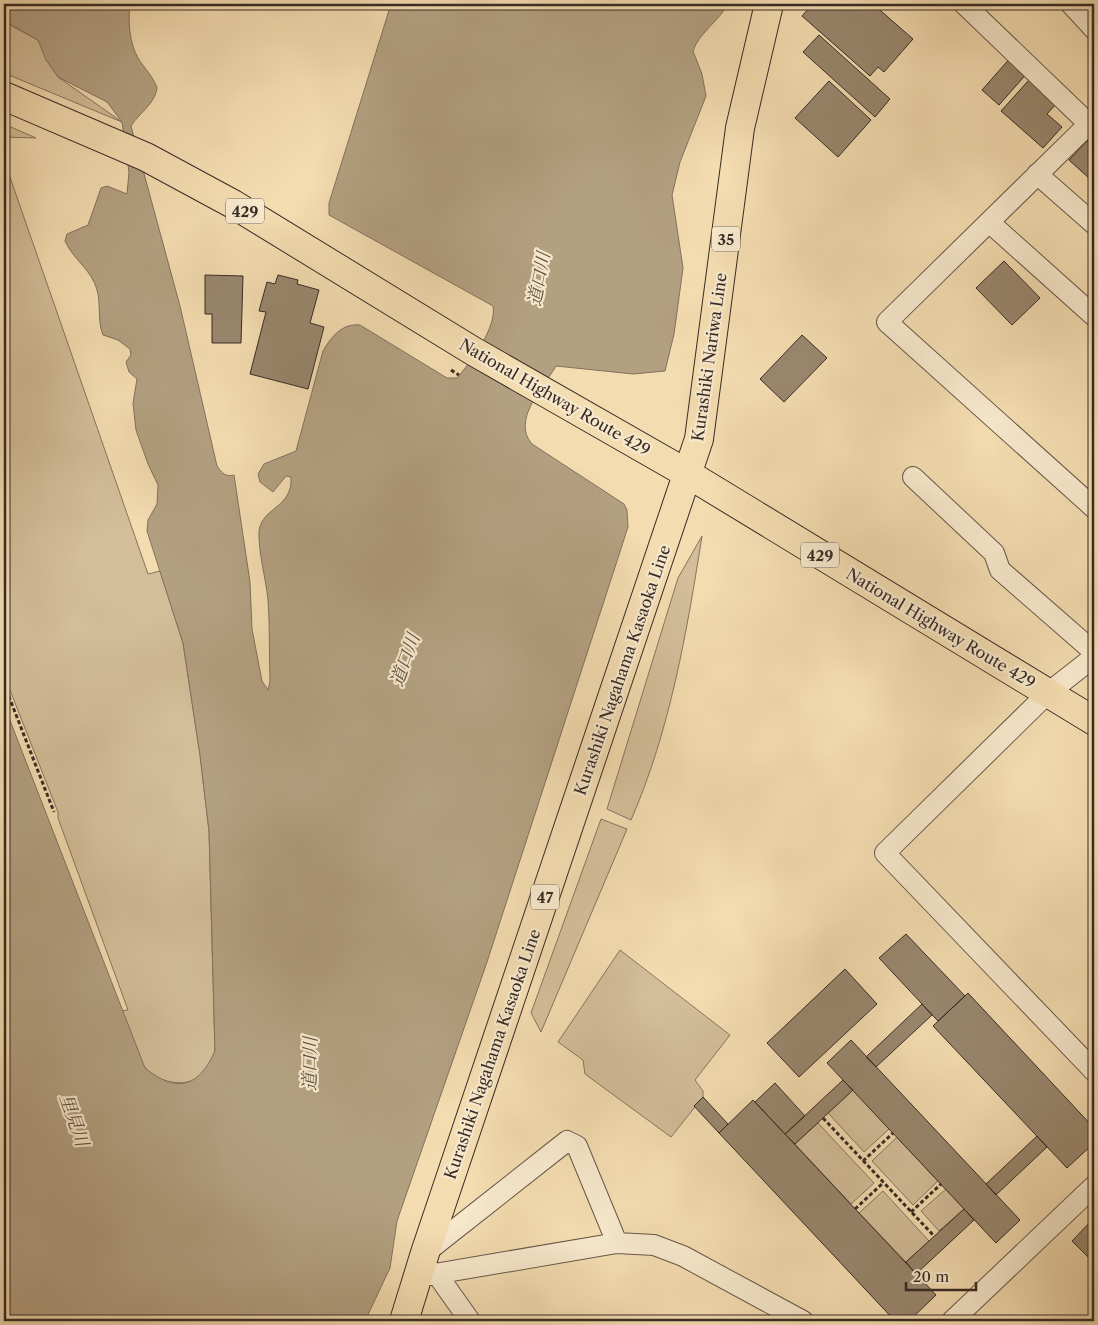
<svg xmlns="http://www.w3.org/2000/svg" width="1098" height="1325" font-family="'Libre Caslon Text','Noto Serif JP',serif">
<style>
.green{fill:#d3be99;stroke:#867460}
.water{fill:#b3a081;stroke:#82715d}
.building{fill:#99876e;stroke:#382b26}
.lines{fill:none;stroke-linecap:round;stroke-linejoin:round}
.street-casing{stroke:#675748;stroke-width:22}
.primary-casing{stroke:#382b26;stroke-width:30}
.highway-casing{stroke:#382b26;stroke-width:30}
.path{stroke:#382b26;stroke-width:3;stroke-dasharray:4 2.5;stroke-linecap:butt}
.street{stroke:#f7e8cc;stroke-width:20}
.primary{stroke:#f3dcb0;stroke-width:28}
.highway{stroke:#f3dcb0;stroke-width:28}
.labels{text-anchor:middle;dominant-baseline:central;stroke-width:4.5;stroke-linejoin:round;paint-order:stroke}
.shield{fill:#f7e8cc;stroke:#716458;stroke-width:1}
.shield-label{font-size:15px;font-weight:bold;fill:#382b26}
.street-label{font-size:16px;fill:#382b26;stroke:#f7e8cc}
.water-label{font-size:18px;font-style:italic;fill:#5d4e41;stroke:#f7e8cc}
</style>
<rect width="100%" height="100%" fill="#f3dcb0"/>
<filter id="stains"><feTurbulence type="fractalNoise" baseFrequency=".004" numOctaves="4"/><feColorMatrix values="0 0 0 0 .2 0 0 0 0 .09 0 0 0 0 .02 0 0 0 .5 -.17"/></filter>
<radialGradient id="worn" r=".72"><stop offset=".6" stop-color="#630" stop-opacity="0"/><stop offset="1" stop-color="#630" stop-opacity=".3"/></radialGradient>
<!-- green -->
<path class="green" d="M4,9L12,26L38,40L58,77L122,122L4,73Z
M4,124L36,138L4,137Z
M4,160L148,574L160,571L183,643L200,755L209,831L215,1051C211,1060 208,1071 199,1077C184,1088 158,1082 146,1069C133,1055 128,1029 121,1011L128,1010L58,818V812L4,675Z
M702,536C687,631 670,731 631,820L607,809L678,578Z
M601,819L627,829L541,1032L531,1013Z
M620,950L730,1035L695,1080L703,1091V1097L671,1137L585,1074L583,1060L558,1042Z
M853,1090L889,1129L864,1152L828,1113Z
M818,1123L874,1183L851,1204L795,1144Z
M897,1137L938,1181L913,1205L872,1161Z
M946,1189L964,1209L939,1231L921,1211Z
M883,1191L929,1241L906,1262L859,1213Z"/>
<!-- water -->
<path class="water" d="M4,4H130C128,21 129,42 138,58C144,68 153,76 157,88C155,104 139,113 131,126L180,306L217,466C222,473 225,477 234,475L250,582L252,629L262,681L268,690L270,681C269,654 270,627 268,600C266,578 258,552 259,531C262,507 293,508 291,477L286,476L273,492L260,482L258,474L264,464L296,451L323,351C331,337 342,323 360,325L447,378H457C471,362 497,327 493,306L329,215V203L391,4H728C718,22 699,33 693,51L702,74L706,96L680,162L672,195L683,268L674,334L665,371L633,374L556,366C544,387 511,420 532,444L624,504L627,510L628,527L487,962L397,1221L390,1268L365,1321H4V705L145,1068C177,1094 199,1087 215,1051L209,831L200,755L183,643L147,531L148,520L157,504L158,485L148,464L136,430L133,403L137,379L129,372L126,362L131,355L130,349L118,340L103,335C96,318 103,300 94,282C87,267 72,257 65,241L67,234L88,225L101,188L107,186L127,194L129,172L122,122L107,102L58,77L46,60L38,40L8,23Z"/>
<!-- building -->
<path class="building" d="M813,4H873L913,39L884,72L878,67L870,76L802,16Z
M819,35L890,99L875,117L803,52Z
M1012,56L1029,71L999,105L982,90Z
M1029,80L1056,104L1047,114L1062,127L1043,148L1001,111Z
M829,81L871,120L838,157L795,118Z
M1087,141L1094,148V174L1090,179L1069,160Z
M1004,261L1040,298L1012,325L976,288Z
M205,275L243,276L241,343H212V314H205Z
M278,275L298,280L297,284L319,290L310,323L324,327L308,389L250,374L266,312L259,311L267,282L275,284Z
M802,335L827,358L784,402L760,379Z
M906,934L965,996L938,1021L879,958Z
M845,969L877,1004L799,1077L767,1043Z
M968,993L1094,1128V1143L1067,1168L933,1026Z
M922,1004L932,1015L876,1067L866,1057Z
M851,1040L1020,1220L996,1243L827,1063Z
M843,1080L853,1090L795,1144L785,1134Z
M775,1083L805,1116L785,1134L755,1102Z
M703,1097L728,1124L719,1133L694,1106Z
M753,1100L936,1295L909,1321H895L719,1133Z
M1037,1136L1047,1147L996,1195L986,1184Z
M964,1209L974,1220L916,1274L906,1262Z
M1094,1218V1263L1072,1241Z"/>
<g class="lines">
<!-- street casing -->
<g class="street-casing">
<path id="street" d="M964,4L1089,124
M1071,4L1094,29
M1094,119L887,322L1094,508
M1037,174L1094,224
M989,222L1094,316
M913,477L994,553L1000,570L1094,652
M1094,657L1048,693L885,853L1094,1071
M425,1253L567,1141L577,1146L617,1243
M436,1273L470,1321
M417,1277L617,1243L654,1245L683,1256L803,1321
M952,1321L1094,1186"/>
</g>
<!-- primary casing -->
<g class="primary-casing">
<path id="primary" d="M404,1321L425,1253L699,439L740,128L769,4"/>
</g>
<!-- highway casing -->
<g class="highway-casing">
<path id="highway" d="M4,96L146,157L233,204L473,351L688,474L1094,721"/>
</g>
<!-- path -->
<path class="path" d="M451,370L459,375
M4,684L54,812
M823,1118L934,1236
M863,1161L893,1133
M855,1209L883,1183
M911,1212L941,1184"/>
<!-- street -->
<use href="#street" class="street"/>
<!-- primary -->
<use href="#primary" class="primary"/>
<!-- highway -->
<use href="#highway" class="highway"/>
</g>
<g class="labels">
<!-- shield labels -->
<g class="shield">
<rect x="226" y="198.5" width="38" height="25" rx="4"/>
<rect x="712" y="226.5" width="28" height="25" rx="4"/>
<rect x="801" y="542.5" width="38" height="25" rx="4"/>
<rect x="531" y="884.5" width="28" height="25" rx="4"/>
</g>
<g class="shield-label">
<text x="245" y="211">429</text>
<text x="726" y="239">35</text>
<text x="820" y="555">429</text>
<text x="545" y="897">47</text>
</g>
<!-- street labels -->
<g class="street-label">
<text transform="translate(709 357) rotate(-82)">Kurashiki Nariwa Line</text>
<text transform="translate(555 397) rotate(30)">National Highway Route 429</text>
<text transform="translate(941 628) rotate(31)">National Highway Route 429</text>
<text transform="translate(622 670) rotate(-71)">Kurashiki Nagahama Kasaoka Line</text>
<text transform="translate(492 1054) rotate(-71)">Kurashiki Nagahama Kasaoka Line</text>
</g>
<!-- water labels -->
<g class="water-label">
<text transform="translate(539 279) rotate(-79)">道口川</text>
<text transform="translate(405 660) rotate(-70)">道口川</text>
<text transform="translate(310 1064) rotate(-89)">道口川</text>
<text transform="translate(74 1120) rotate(71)">里見川</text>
</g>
</g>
<!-- margin -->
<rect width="1098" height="1325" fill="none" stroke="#f3dcb0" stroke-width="20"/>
<rect x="5" y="5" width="1088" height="1315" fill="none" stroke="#382b26" stroke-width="2.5"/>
<rect x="10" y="10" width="1078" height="1305" fill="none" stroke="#382b26"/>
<!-- scale -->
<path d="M906 1282v8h70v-8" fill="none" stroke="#382b26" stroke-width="2.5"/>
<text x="913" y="1282" font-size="15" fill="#382b26" stroke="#f7e8cc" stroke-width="4" paint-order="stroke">20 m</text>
<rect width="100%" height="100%" filter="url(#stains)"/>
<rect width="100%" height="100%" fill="url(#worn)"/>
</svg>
